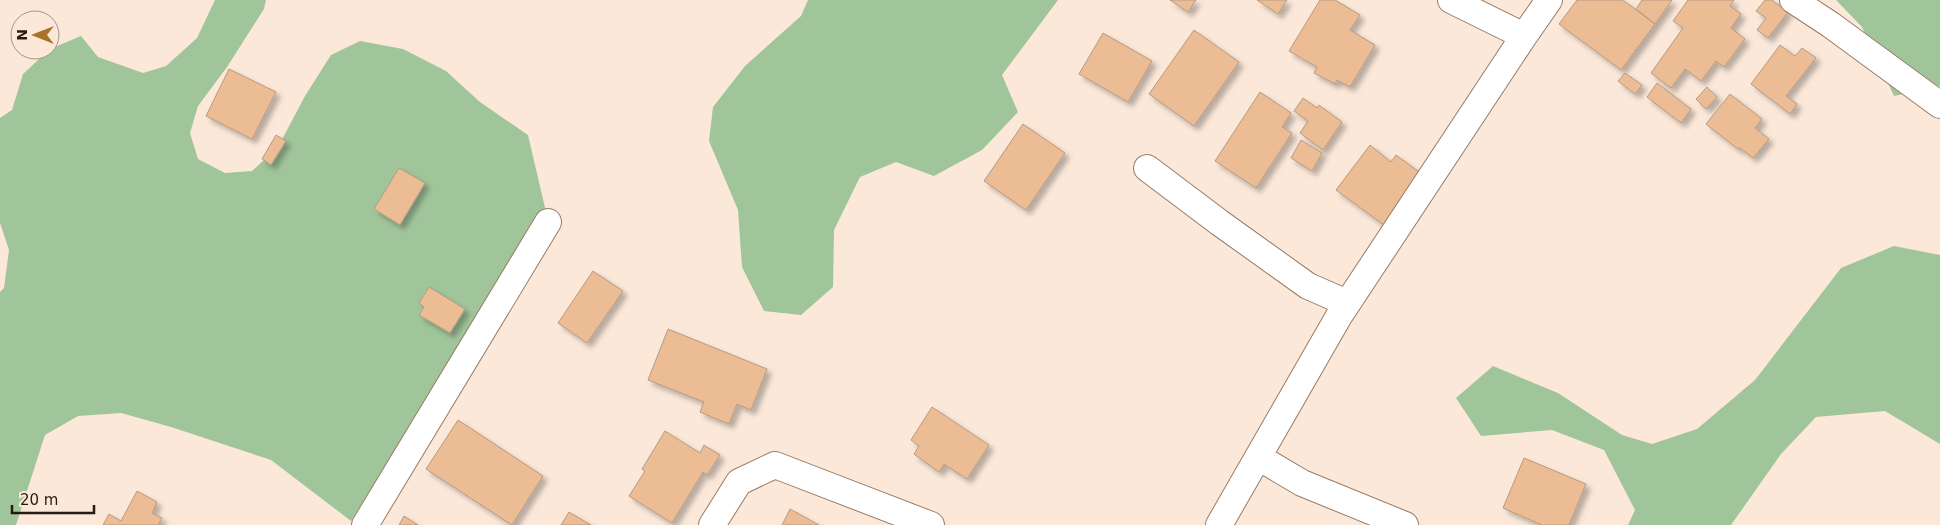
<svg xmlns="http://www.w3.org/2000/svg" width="1940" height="525" font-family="'DejaVu Sans',sans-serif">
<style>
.green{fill:#a1c59b}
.building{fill:#ecbd95;stroke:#b69981;filter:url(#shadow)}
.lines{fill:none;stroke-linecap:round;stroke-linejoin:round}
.street-casing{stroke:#977c65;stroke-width:28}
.street{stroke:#fff;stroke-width:26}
</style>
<defs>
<filter id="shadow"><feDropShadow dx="4.5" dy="4.5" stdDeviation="2.5" flood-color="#0004"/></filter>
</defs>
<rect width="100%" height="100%" fill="#fbe8d9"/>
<!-- green -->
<path class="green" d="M215,0H266L264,9L227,67L198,106L190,133L198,159L225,173L252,171L278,147L305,96L331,55L360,41L403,49L446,71L480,102L528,135L546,212L351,521L271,460L171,427L121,413L78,416L45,435L16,525H0V292L4,288L9,250L0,223V118L12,110L23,74L50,49L81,36L98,57L143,73L166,66L197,38Z
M808,0H1058L1002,75L1018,112L982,150L934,176L896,162L860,177L834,230L833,287L801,315L764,311L742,267L738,210L709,141L713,107L745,66L801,16Z
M1836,0H1940V86L1894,96L1862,27Z
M1894,246L1940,255V444L1885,411L1816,417L1781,454L1731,525H1628L1635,510L1604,450L1552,430L1481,436L1456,398L1493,366L1558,393L1622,435L1652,444L1697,429L1755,380L1841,268Z"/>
<!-- building -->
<path class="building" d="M1170,0H1196L1188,12Z
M1257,0H1287L1278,14Z
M1320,0H1335L1360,15L1350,30L1375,45L1350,87L1337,80L1335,84L1314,73L1317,67L1289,51Z
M1577,0H1623L1655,24L1621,70L1559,24Z
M1642,0H1672L1655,24L1636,9Z
M1688,0H1734L1730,6L1741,14L1731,28L1745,39L1724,67L1716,61L1701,81L1685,69L1671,88L1651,73L1683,28L1673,21Z
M1765,0H1772L1788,12L1768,38L1757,30L1766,18L1756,11Z
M1194,30L1239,62L1194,126L1149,94Z
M1103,33L1152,61L1128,102L1079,74Z
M1780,45L1795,56L1802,48L1816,58L1786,96L1797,104L1790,114L1751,84Z
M229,69L276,92L252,139L206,116Z
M1625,73L1642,85L1635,94L1618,81Z
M1657,83L1691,109L1681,123L1647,97Z
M1707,87L1717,97L1706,109L1696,99Z
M1260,92L1291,113L1282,127L1292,133L1256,188L1215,161Z
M1730,94L1762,119L1755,128L1769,139L1753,158L1740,148L1738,149L1706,124Z
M1303,98L1317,108L1319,105L1342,122L1323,150L1300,133L1308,121L1294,111Z
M1023,124L1065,153L1026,210L984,181Z
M276,135L286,141L271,165L262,159Z
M1301,140L1322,153L1312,171L1291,158Z
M1370,145L1391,162L1396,155L1422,174L1384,225L1336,190Z
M399,168L425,183L400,225L374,209Z
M593,271L623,291L587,343L558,323Z
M429,287L465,309L450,333L419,315L424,307L419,303Z
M668,329L767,369L751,410L737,404L729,424L700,412L704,402L648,380Z
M932,407L989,445L967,479L944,464L939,472L914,454L919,446L911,440Z
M458,420L543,476L512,525L426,469Z
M665,431L700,453L704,445L720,455L707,475L703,472L672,523L629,496L645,471L642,469Z
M1524,458L1586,484L1569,525H1542L1503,508Z
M137,491L157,502L152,513L162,518L158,525H103L109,514L121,521Z
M790,509L819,525H782Z
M569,512L591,525H561Z
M404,516L418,525H399Z"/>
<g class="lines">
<!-- street casing -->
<g class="street-casing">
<path id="street" d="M1451,0L1524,36L1549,0
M1793,0L1831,25L1940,105
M1147,168L1220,223L1308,286L1347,303
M1258,457L1302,483L1405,525
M365,525L548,222
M712,525L739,482L775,465L931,525
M1219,525L1339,316L1524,36"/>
</g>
<!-- street -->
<use href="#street" class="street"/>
</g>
<!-- north arrow -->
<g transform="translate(35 35) rotate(270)"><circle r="24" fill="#fbe8d9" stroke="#a69689"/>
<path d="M0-4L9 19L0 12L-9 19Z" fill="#a7742c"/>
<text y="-8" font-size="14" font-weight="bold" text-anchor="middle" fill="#261b12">N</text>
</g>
<!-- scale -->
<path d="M12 505v8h82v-8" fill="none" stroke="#261b12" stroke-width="2.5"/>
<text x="20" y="505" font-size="15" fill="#261b12" stroke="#fbe8d9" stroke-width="4" paint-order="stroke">20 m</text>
</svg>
